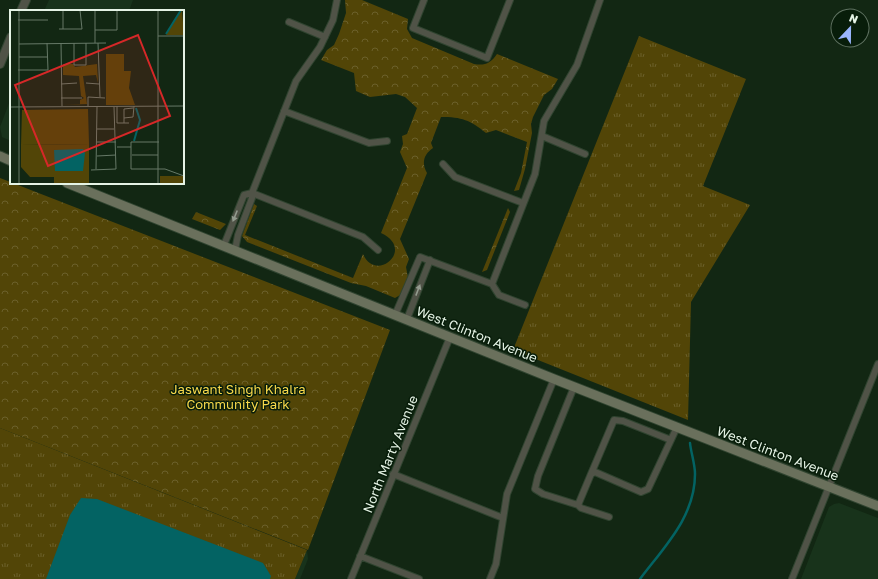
<svg xmlns="http://www.w3.org/2000/svg" width="878" height="579" font-family="'Golos Text',sans-serif">
<style>
.built{fill:#18331b}
.grass{fill:url(#grass-tufts)}
.park{fill:url(#park-crowns)}
.water{fill:#036363}
.lines{fill:none;stroke-linecap:round;stroke-linejoin:round}
.stream{stroke:#036363;stroke-width:2.5}
.minor-casing{stroke:#304430;stroke-width:8}
.tertiary-casing{stroke:#304430;stroke-width:10}
.secondary-casing{stroke:#304430;stroke-width:11}
.minor{stroke:#505347;stroke-width:6}
.tertiary{stroke:#505347;stroke-width:8}
.secondary{stroke:#6a705c;stroke-width:9}
.oneway{fill:#939b8e}
.labels{text-anchor:middle;dominant-baseline:central;stroke-width:3;stroke-linejoin:round;paint-order:stroke}
.street-label{font-size:13px;fill:#e5f3e5;stroke:#081d0a}
.park-label{font-size:13px;fill:#f7d84b;stroke:#081d0a}
.inset-river{fill:none;stroke:#036363;stroke-width:2}
.inset-road{fill:none;stroke:#667967;stroke-width:1}
.view{fill:#d62828;fill-opacity:0.15;stroke:#d62828;stroke-width:2}
.inset-edge{fill:none;stroke:#e5f3e5;stroke-width:2}
</style>
<defs>
<pattern id="grass-tufts" width="24" height="20" patternUnits="userSpaceOnUse"><rect width="24" height="20" fill="#524507"/><path d="M3 7l-1-3M5 7V3M7 7l1-3M15 17l-1-3M17 17v-4M19 17l1-3" fill="none" stroke="#6b602b"/></pattern>
<pattern id="park-crowns" width="20" height="18" patternUnits="userSpaceOnUse"><rect width="20" height="18" fill="#524507"/><path d="M2 6a3 3 0 1 1 6 0M12 15a3 3 0 1 1 6 0" fill="none" stroke="#6b602b"/></pattern>
</defs>
<rect width="100%" height="100%" fill="#122713"/>
<!-- built -->
<path class="built" d="M49,0H133L129,11H44Z
M11,98V141L2,137L0,127Z
M839,503L878,518V579H801L829,507L834,504Z
M307,550L308,559L300,579H295Z"/>
<!-- grass -->
<path class="grass" d="M639,36L746,79L703,186L750,205L691,302L688,420L513,350Z
M0,428L307,550L295,579H0Z"/>
<!-- park -->
<path class="park" d="M345,0H362L408,19L407,29L412,38L474,64C485,66 491,63 497,54L558,79L552,89L544,95L533,117L531,124L532,133L525,169L519,190L514,191L521,173L527,142L496,130L486,133C470,120 462,117 441,117L431,143L433,148C424,154 421,163 427,173L400,239L409,259L406,267L408,278L402,294L395,298L366,286L351,283L247,242L242,236L254,204L257,206L245,235L353,278L363,254C376,284 416,249 381,233L407,168L400,152L403,144L402,136L407,134L417,108L405,97L396,94L370,97L356,91L354,73L321,60L327,50L334,45L339,34L346,13Z
M0,178L390,330L308,550L0,428Z
M508,208L510,212L487,270L482,272Z
M196,212L226,224L220,230L192,219Z"/>
<!-- water -->
<path class="water" d="M81,498L97,499L263,563L271,576L270,579H46L70,515Z"/>
<g class="lines">
<!-- stream -->
<path class="stream" d="M640,579C664,547 695,517 695,474C695,464 691,453 690,443"/>
<!-- minor casing -->
<g class="minor-casing">
<path id="minor" d="M424,0L413,28L487,58L510,0
M289,22L325,37
M284,111L369,143L387,141
M542,136L585,154
M443,164L455,177L523,203
M252,193L363,237L378,250
M224,245L244,195L252,193
M235,250L238,235L252,198V193L296,81L320,47L333,20L337,0
M492,284L535,174L544,121L577,65L600,0
M395,315L420,257L492,284L499,295L525,305
M407,319L430,260
M574,387L538,476L535,489L543,494L578,505
M393,474L503,518
M591,474L614,420L623,421L671,440
M609,517L581,508L578,505L591,474L595,472L641,492L648,489L677,427
M360,556L419,579
M351,579L450,337
M490,579L496,564L507,494L554,379
M792,579L878,364"/>
</g>
<!-- tertiary casing -->
<g class="tertiary-casing">
<path id="tertiary" d="M21,11L26,0
M0,64L11,37"/>
</g>
<!-- secondary casing -->
<g class="secondary-casing">
<path id="secondary" d="M0,156L11,161
M67,183L554,379L878,506"/>
</g>
<!-- minor -->
<use href="#minor" class="minor"/>
<!-- tertiary -->
<use href="#tertiary" class="tertiary"/>
<!-- secondary -->
<use href="#secondary" class="secondary"/>
</g>
<!-- one-way arrows -->
<defs><path id="oneway-solid" d="M-6-.8H1V-3.2L6.5 0L1 3.2V.8H-6Z"/></defs>
<g class="oneway">
<use href="#oneway-solid" transform="translate(235 216) rotate(112)"/>
<use href="#oneway-solid" transform="translate(418 290) rotate(-69)"/>
</g>
<g class="labels">
<!-- street labels -->
<g class="street-label">
<text transform="translate(477 334) rotate(22)">West Clinton Avenue</text>
<text transform="translate(778 453) rotate(21)">West Clinton Avenue</text>
<text transform="translate(390 454) rotate(-68)">North Marty Avenue</text>
</g>
<!-- park labels -->
<g class="park-label">
<text x="238" y="389">Jaswant Singh Khalra<tspan x="238" dy="15">Community Park</tspan></text>
</g>
</g>
<!-- overview -->
<g transform="translate(10 10)">
<rect width="174" height="174" fill="#122713"/>
<path d="M172,0L174,25H156L162,15ZM96,44H114V61H121L119,78L125,95H96ZM79,134V174H44V167H20L11,157V135ZM150,166H174V174H150Z" fill="#524507"/>
<path d="M53,54H63L65,57L87,54L88,73L86,65L73,66L77,94L53,95L70,94V90L74,88L71,86L69,66L53,65ZM78,99L79,134L11,135L12,100Z" fill="#524507"/>
<path d="M73,139L75,143L73,161H45L44,140Z" fill="#036363"/>
<path class="inset-river" d="M156,24L171,0M124,131L130,110L126,98"/>
<path class="inset-road" d="M9,0V174M53,0V19M85,0V33M148,0V174M8,10H38M49,19H72L70,0M85,20H107V0M148,26H174M51,33L52,96M64,33V55H76V33M88,33L90,87M9,34L96,33M9,47H37M8,60H38L37,33M76,73L89,74M51,74L67,73M51,88H72M78,96V87L95,88M107,96V113H114M0,97L174,96M114,108V99L123,98M119,113H114V108L123,107L124,96M87,119H104M87,132H106M149,132H121V159H155L174,166M107,137H121M122,145H148M87,146L106,145M86,159L87,97M81,160L106,159L104,97"/>
<path class="view" d="M128,25L160,106L38,156L5,75Z"/>
<rect width="174" height="174" class="inset-edge"/>
</g>
<!-- north arrow -->
<g transform="translate(850 28) rotate(22)"><circle r="19" fill="#081d0a" stroke="#607362"/>
<path d="M0-3L7 15L0 10L-7 15Z" fill="#9ab5fd"/>
<text y="-6" font-size="11" font-weight="bold" text-anchor="middle" fill="#e5f3e5">N</text>
</g>
</svg>
